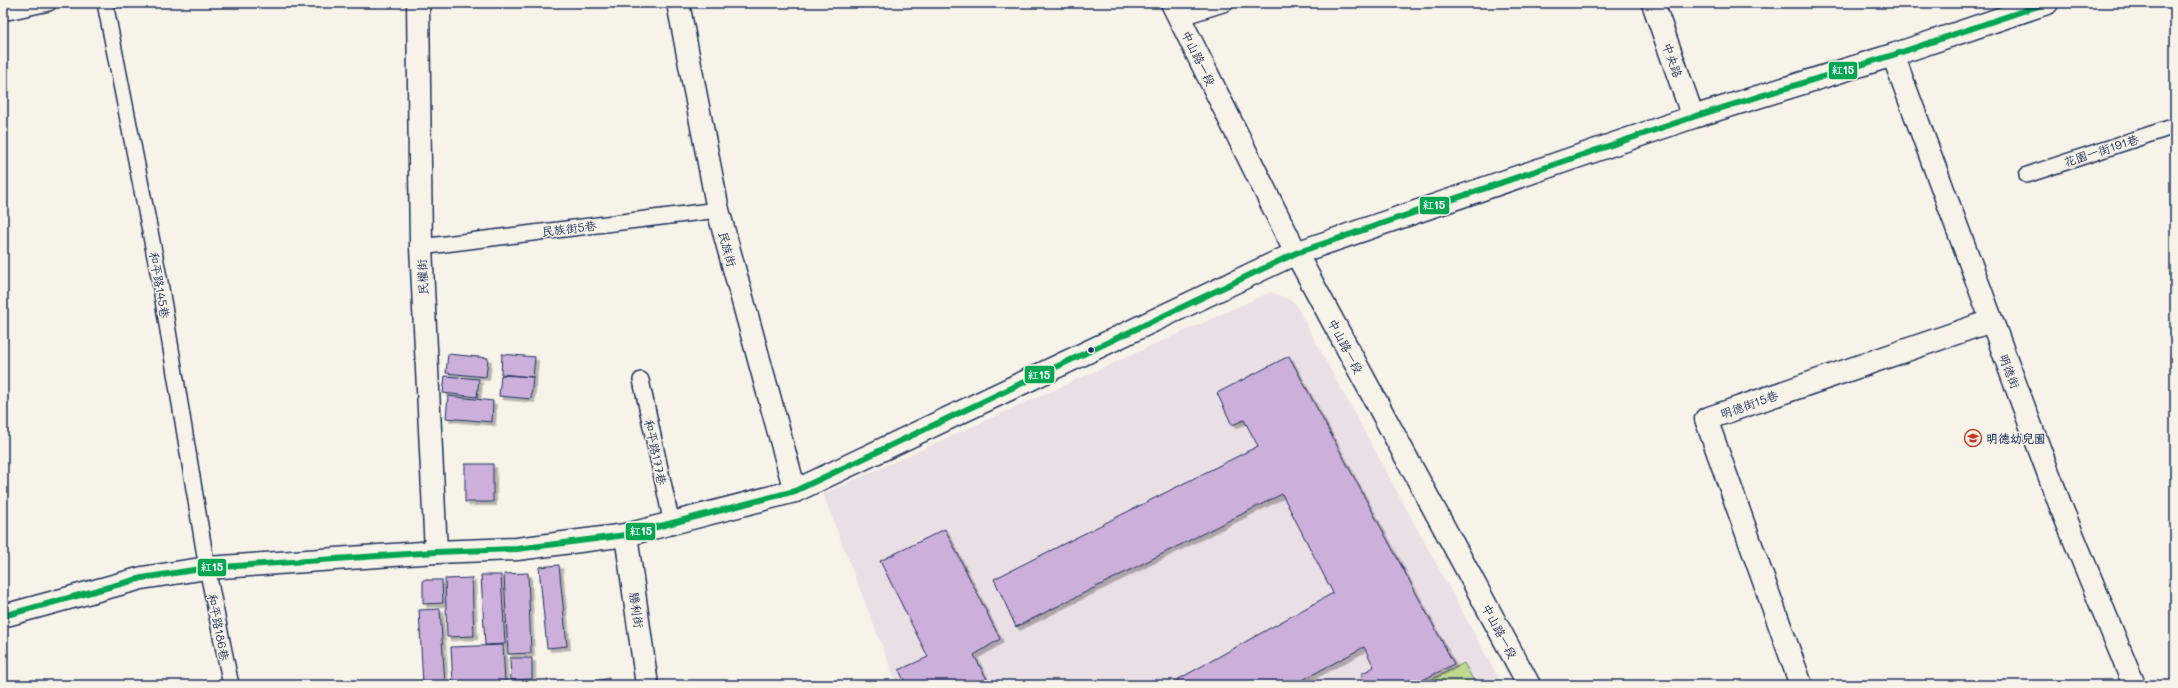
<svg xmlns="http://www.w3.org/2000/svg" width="2178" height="688" font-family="Mali,'LXGW WenKai TC',sans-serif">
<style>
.built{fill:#eadfe4}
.green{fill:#c0d990;stroke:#6e8477}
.building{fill:#cdafdb;stroke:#1b2f5e;filter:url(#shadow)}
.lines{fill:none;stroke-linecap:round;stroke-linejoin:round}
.lane-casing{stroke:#1b2f5e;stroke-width:18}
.street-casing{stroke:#1b2f5e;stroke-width:25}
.secondary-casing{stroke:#1b2f5e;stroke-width:25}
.lane{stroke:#f7f3e8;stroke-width:15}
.street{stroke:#f7f3e8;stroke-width:22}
.secondary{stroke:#f7f3e8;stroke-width:22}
.bus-1-casing{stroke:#f7f3e8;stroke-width:9}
.bus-1{stroke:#00a651;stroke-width:6}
.bus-dot{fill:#1b2f5e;stroke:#f7f3e8;stroke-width:1.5}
.labels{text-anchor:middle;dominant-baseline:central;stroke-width:3;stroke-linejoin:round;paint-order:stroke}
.street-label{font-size:12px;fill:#1b2f5e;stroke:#f7f3e8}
.poi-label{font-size:12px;font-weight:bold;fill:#1b2f5e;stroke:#f7f3e8;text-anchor:start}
.line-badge{stroke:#f7f3e8;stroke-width:1.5}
.badge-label{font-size:11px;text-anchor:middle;font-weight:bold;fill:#fff}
</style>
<defs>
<filter id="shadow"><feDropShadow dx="3.5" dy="3.5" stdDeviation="0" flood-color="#0004"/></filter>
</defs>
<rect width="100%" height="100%" fill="#f7f3e8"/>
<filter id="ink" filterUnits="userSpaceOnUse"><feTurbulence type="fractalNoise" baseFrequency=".025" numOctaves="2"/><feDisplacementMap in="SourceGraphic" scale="8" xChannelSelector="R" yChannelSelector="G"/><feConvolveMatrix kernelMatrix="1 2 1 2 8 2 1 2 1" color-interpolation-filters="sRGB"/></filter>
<g filter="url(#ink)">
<!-- built -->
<path class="built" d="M1271,292L1294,302L1502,685H897L823,494Z"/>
<!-- green -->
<path class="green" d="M1464,663L1476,685H1421Z"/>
<!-- building -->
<path class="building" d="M448,354L488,358L486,377L446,373Z
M502,354L535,357L533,377L501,374Z
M1289,356L1454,664L1413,685H1366L1361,674L1374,667L1364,647L1293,685H1168L1333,593L1282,494L1016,627L994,579L1258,446L1244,420L1232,425L1217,393Z
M501,375L533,377L531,399L499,396Z
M445,376L479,379L477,397L443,393Z
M448,396L493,401L492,422L446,418Z
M465,464H493V502H465Z
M945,529L1000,639L974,655L990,685H906L899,670L928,657L880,561Z
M559,565L567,646L547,648L539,567Z
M528,573L531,653L508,654L504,574Z
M481,575H501L505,644L485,645Z
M472,578L474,636L447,637L445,579Z
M423,580H442L443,603L423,604Z
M440,609L445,685H423L419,610Z
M503,645L505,685H453L451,647Z
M510,658H532V679L511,680Z
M609,678L610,685H578Z
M563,680L564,685H542V684Z"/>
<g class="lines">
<!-- lane casing -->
<g class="lane-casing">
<path id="lane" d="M105,3L160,282L207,568L231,685
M3,13L49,3
M1179,18L1226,3
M2027,175L2175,126
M421,247L718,210
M641,380L672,524"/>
</g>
<!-- street casing -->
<g class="street-casing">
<path id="street" d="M418,3L421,247L436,552
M678,3L718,210L795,491
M1893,55L2061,507L2134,685
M626,535L647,685
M1801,685L1706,419L1991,321"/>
</g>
<!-- secondary casing -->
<g class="secondary-casing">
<path id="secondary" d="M1172,3L1296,253L1529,685
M1653,3L1693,117
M3,616L142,578L207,568L436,552L517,549L626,535L795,491L1296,253L1693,117L1893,55L2047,3"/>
</g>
<!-- lane -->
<use href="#lane" class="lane"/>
<!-- street -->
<use href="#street" class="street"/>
<!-- secondary -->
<use href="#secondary" class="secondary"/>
<!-- bus-1 casing -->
<g class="bus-1-casing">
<path id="bus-1" d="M3,616L142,578L207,568L436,552L517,549L626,535L795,491L1296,253L1693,117L1893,55L2047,3"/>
</g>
<!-- bus-1 -->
<use href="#bus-1" class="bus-1"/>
</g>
</g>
<!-- icons -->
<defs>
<g id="school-ring" transform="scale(0.9)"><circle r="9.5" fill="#f7f3e8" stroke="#c8321e" stroke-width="1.5"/><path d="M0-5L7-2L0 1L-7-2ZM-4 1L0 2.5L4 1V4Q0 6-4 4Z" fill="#c8321e"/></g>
</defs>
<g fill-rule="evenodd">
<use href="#school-ring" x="1973" y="438"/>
</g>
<!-- markers -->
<circle class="bus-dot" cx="1091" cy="350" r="3.5"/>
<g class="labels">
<!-- street labels -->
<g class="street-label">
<text transform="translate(1199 58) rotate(64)">中山路一段</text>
<text transform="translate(1673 60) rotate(71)">中央路</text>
<text transform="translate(2101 150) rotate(-18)">花園一街191巷</text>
<text transform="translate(569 228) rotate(-7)">民族街5巷</text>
<text transform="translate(728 249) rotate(75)">民族街</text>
<text transform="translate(422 277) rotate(-93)">民權街</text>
<text transform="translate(160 285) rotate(80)">和平路145巷</text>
<text transform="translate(1346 346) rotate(62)">中山路一段</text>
<text transform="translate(2010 371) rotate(69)">明德街</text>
<text transform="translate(1749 404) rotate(-19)">明德街15巷</text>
<text transform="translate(656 452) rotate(78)">和平路177巷</text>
<text transform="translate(637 610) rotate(82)">勝利街</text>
<text transform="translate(219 627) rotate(79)">和平路186巷</text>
<text transform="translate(1500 631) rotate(62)">中山路一段</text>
</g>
<!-- poi labels -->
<g class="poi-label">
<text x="1986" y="438">明德幼兒園</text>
</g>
</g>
<g class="line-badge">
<rect x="1828" y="61" width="30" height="19" rx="4" fill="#00a651"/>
<rect x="1419" y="196" width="31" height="19" rx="4" fill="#00a651"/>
<rect x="1024" y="365" width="31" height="19" rx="4" fill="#00a651"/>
<rect x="625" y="522" width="31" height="19" rx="4" fill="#00a651"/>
<rect x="197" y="558" width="30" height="19" rx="4" fill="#00a651"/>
</g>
<g class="badge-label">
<text x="1843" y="74">紅15</text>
<text x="1434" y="209">紅15</text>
<text x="1039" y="379">紅15</text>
<text x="641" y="535">紅15</text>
<text x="212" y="571">紅15</text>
</g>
<!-- margin -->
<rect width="2178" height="688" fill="none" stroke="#f7f3e8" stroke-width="16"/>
<rect x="8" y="8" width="2162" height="672" fill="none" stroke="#1b2f5e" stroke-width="1.5" filter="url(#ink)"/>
</svg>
